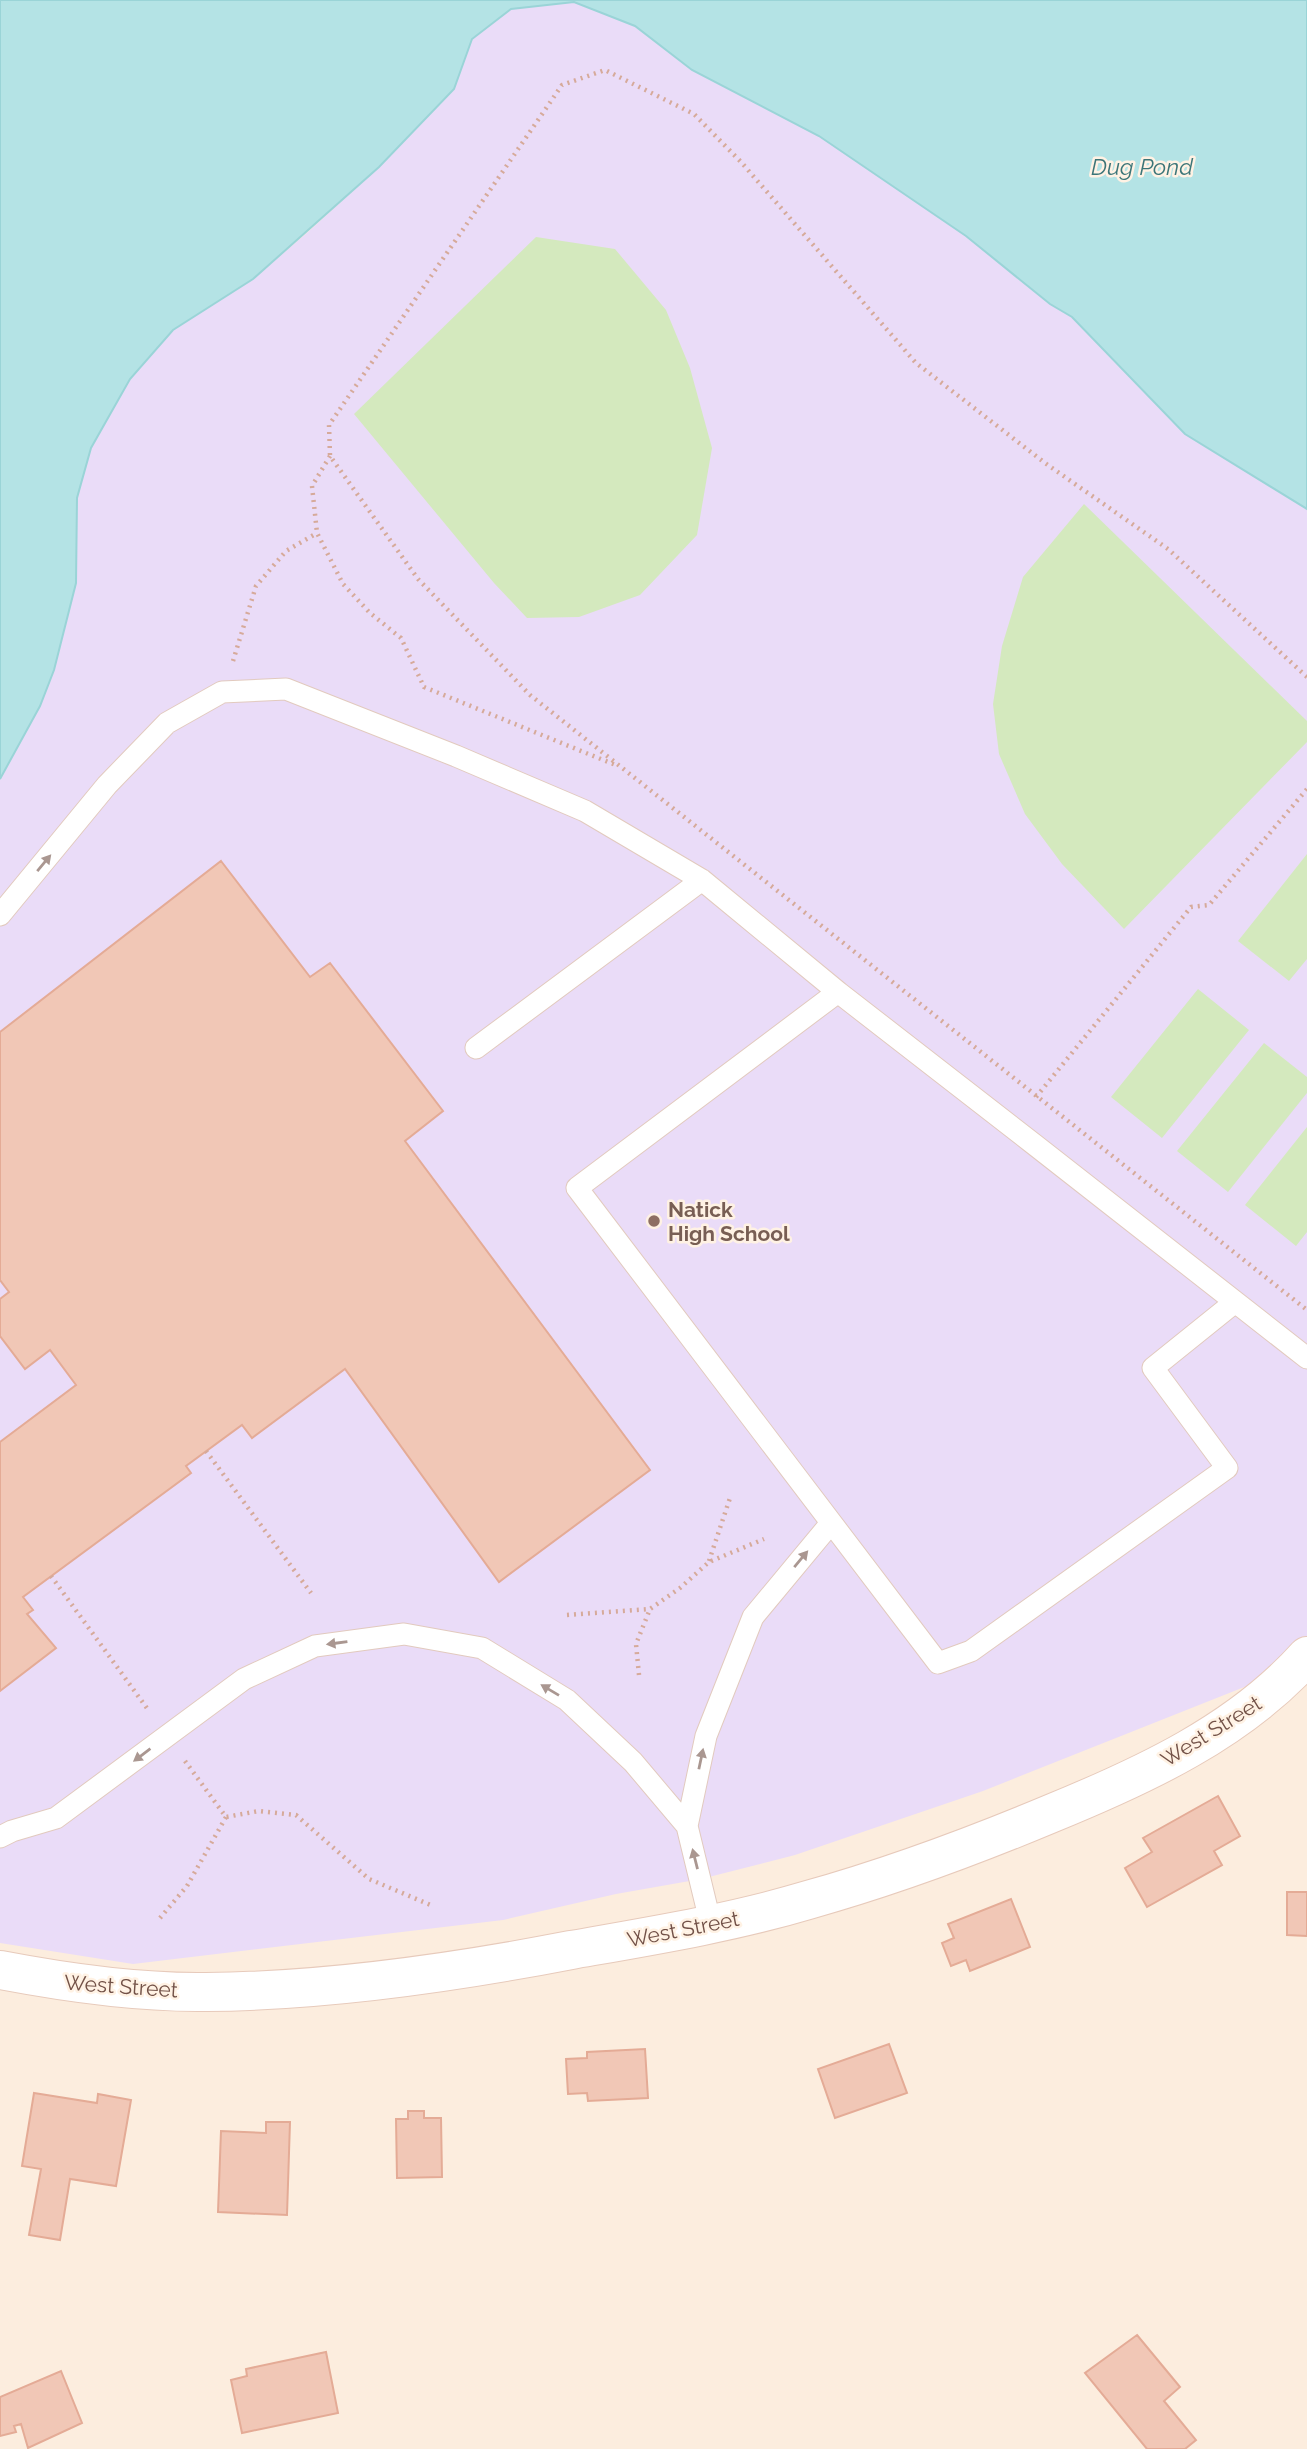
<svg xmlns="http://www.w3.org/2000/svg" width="1307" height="2449" font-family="Raleway,sans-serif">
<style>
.education{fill:#eadcf8}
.green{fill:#d4e9be}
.water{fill:#b4e3e5;stroke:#9ad4d7;stroke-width:2}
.building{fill:#f1c7b6;stroke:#e4ab96;stroke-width:2}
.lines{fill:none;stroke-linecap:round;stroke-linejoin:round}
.lane-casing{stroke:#e2cabe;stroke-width:23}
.secondary-casing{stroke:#e7cabb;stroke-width:40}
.path{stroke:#d6aa9a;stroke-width:4.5;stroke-dasharray:2 5;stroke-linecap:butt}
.lane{stroke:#fff;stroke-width:21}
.secondary{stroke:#fff;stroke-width:38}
.oneway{fill:#aa9791}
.education-dot{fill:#8d6e63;stroke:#fff2e4;stroke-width:2.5}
.labels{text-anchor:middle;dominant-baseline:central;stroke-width:5;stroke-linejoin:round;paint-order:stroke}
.education-label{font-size:21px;font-weight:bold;fill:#785e54;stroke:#fff2e4;text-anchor:start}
.street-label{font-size:21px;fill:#725147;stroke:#fff2e4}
.water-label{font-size:23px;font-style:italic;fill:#3b7578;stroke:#fff2e4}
</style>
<rect width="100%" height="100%" fill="#fcedde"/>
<!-- education -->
<path class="education" d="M574,1L635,26L692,70L819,136L966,236L1050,304L1072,317L1185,434L1307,509V1662L983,1791L795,1855L701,1879L616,1894L503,1920L133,1964L0,1943V779L40,706L54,670L76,583L77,498L91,448L130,379L173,330L253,279L308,232L379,167L454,89L472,39L511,9Z"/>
<!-- green -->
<path class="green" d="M536,237L615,249L666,310L690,368L712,448L697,535L640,595L579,617L527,618L494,583L354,414Z
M1084,504L1307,721V742L1124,929L1062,864L1025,814L999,754L993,704L1002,646L1023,577Z
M1307,854V959L1289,981L1238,941Z
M1198,989L1249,1030L1162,1138L1111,1097Z
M1264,1043L1307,1077V1093L1228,1192L1177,1151Z
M1307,1127V1232L1296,1246L1245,1205Z"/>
<!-- water -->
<path class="water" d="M0,0H1307V509L1185,434L1072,317L1050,304L966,236L819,136L692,70L635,26L574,2L511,9L472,39L454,89L379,167L253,279L173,330L130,379L91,448L77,498L76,583L54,670L40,706L0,779Z"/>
<!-- building -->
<path class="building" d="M221,861L310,977L330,963L443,1111L405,1141L650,1470L499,1582L345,1369L252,1438L242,1425L186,1466L191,1473L23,1597L33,1610L27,1614L56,1648L0,1691V1442L76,1385L50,1350L25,1369L0,1336V1299L9,1292L0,1280V1032Z
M1218,1796L1240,1836L1214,1851L1222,1865L1147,1907L1125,1868L1152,1852L1143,1838Z
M1287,1892H1307V1936L1287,1935Z
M1011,1899L1030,1947L970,1971L966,1960L951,1966L942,1943L954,1938L948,1924Z
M889,2044L907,2093L835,2118L818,2069Z
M645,2049L648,2098L588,2101L587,2093L568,2094L566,2059L587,2058V2052Z
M34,2093L97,2103L98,2094L131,2100L116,2186L70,2179L60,2240L29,2235L41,2169L22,2166Z
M408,2111H424V2118H441L442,2177L397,2178L396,2119H408Z
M266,2122H290L287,2215L218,2212L221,2131L266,2133Z
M1137,2335L1180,2387L1164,2401L1196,2440L1185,2449H1147L1085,2373Z
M326,2352L338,2413L242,2433L231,2380L247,2376L246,2369Z
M61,2371L82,2423L28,2448L21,2424L14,2426L16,2432L0,2436V2397Z"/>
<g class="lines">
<!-- lane casing -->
<g class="lane-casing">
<path id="lane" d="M0,915L107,785L167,723L222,692L286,689L456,756L585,811L702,880L838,992
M476,1048L702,880
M1235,1302L1153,1368L1227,1468L971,1651L938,1663L577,1188L838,992C995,1113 1151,1236 1307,1358
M687,1826L706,1736L753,1617L831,1523
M0,1837L12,1831L56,1818L244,1679L315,1646L404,1634L482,1648L567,1700L633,1762L687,1826L711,1925"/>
</g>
<!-- secondary casing -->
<g class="secondary-casing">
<path id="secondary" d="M0,1970C68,1983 137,1993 206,1992C328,1991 452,1973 571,1950C651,1936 731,1923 808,1900C890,1877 971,1847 1050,1814C1143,1776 1239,1732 1307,1656"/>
</g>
<!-- path -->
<path class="path" d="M330,456L312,486L317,533L343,584L370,613L401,638L424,687L618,766
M233,661L256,586L286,551L317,533
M1307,677L1168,549L1045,463L916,363L741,162L694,114L605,70L562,85L329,425L330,456L418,579L530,695L1307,1310
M1036,1097L1191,907L1209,905L1307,789
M206,1451L311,1593
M709,1561L731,1495
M51,1576L149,1711
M567,1615L650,1609L680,1588L709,1562L764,1539
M639,1675L636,1644L650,1609
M185,1761L226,1817L259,1811L296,1815L369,1879L433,1906
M160,1918L187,1886L226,1817"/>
<!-- lane -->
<use href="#lane" class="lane"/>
<!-- secondary -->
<use href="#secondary" class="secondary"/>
</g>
<!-- one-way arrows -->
<defs><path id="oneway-solid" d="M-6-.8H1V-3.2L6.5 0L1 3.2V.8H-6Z" transform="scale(1.75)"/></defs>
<g class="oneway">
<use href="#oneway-solid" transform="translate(44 863) rotate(-50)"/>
<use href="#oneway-solid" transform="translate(801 1559) rotate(-50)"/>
<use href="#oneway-solid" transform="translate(337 1643) rotate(172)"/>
<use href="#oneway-solid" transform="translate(550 1690) rotate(-149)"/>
<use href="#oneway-solid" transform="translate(142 1755) rotate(143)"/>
<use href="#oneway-solid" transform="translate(701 1759) rotate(-78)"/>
<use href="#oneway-solid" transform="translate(695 1859) rotate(-104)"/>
</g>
<!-- markers -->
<circle class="education-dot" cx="654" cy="1221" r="7"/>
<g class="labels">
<!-- education labels -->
<g class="education-label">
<text x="668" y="1209">Natick<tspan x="668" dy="24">High School</tspan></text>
</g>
<!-- street labels -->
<g class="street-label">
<text transform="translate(1211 1731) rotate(-32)">West Street</text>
<text transform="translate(683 1929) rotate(-11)">West Street</text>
<text transform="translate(121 1986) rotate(4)">West Street</text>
</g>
<!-- water labels -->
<g class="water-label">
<text x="1142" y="166">Dug Pond</text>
</g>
</g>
</svg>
